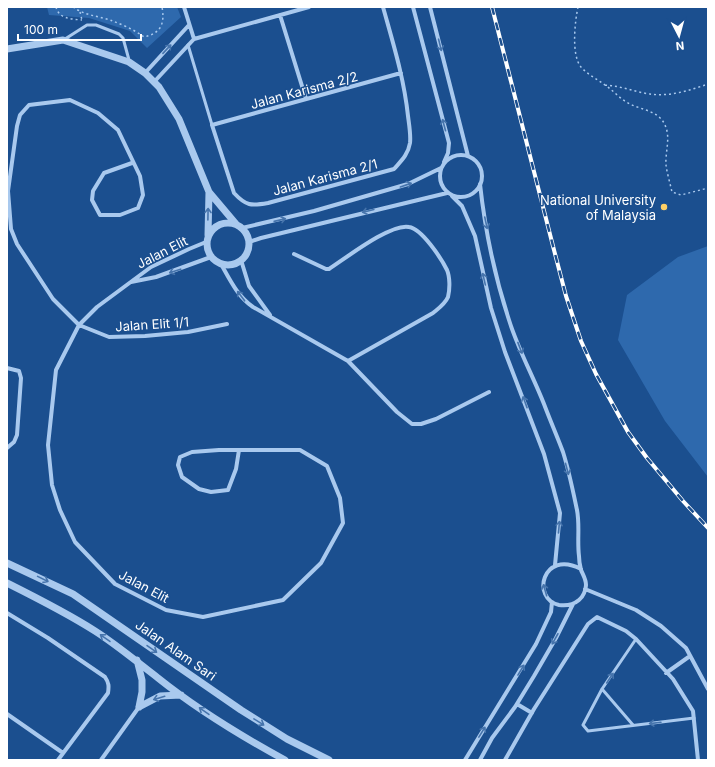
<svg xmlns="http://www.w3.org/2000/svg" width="715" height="767" font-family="Inter,sans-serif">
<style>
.green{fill:#2e69ad}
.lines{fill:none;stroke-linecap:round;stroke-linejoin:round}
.path{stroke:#a9c9ee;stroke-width:1.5;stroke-dasharray:2 3;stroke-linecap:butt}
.service{stroke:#a9c9ee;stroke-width:3}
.minor{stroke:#a9c9ee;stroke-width:4}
.tertiary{stroke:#a9c9ee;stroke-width:7}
.rail-casing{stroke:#fff;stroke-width:4}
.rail{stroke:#1b4f8f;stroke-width:2.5;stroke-dasharray:8;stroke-linecap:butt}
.oneway{stroke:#4674ac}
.poi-dot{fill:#ffd166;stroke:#1b4f8f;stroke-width:1.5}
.labels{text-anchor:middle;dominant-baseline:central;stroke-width:3;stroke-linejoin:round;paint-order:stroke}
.street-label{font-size:13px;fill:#fff;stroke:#1b4f8f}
.poi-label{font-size:13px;fill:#fff;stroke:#1b4f8f;text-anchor:end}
</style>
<rect width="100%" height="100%" fill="#1b4f8f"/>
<!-- green -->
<path class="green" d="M47,7H177L181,17L147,48L130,31L89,18L49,15Z
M708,246V477L665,421L618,340L627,295L678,257Z"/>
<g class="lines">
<!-- path -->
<path class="path" d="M56,7C59,19 71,19 82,20
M73,7C84,15 97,16 110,20C121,24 135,30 144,37C161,33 165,24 162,7
M578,7C575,21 571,55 581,67C588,75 597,79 605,85C614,91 621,100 630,104C642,110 659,111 665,125C671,138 665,152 666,165C667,173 670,183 672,192L681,195L708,188
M80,12L82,20
M605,85C621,86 635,92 650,94C669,97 691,90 708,84"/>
<!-- service -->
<path class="service" d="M65,39L87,25H96L119,34L123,38L129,60
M188,45L212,125
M636,639L602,689L583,725L588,731L694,718
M602,689L633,725"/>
<!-- minor -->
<path class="minor" d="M184,7L194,39
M383,7C393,43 404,78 408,116C409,124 411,135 410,143C408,155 401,161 394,169L268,203C251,206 246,206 234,193L212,125L401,73
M413,7L449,143L448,153L444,162
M430,7L468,156
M280,15L306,99
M194,39L309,7
M145,73L189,25
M154,82L194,39
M440 176a21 21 0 1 1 42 0a21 21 0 1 1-42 0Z
M132,163L104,173L93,191L92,200L100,215H120L138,208L143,195L140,176L118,130L98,113L70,100L29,105L20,115L17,126L8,191L11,229L17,244L53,299L79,325L109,337L145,336L188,332L227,324
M480,184C485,230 495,277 509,320C518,349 533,376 544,404C550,420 557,436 563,452C569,471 573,491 577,510C580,525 577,541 579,556C579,560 580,566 581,570C583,575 586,579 586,585C586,590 583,597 579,600C573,605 566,606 559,605C531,599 542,549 581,569
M452,196L462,206L475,236L491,308L505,352L544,454L560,513L555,565
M242,228L314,211L408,184L441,168
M206,242L189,249L151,267L97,307L79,325L56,370L48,445L52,485L60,510L75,542L115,584L166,610L203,617L283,600L321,563L343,523L340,498L327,466L300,450H219L192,452L180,457L178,465L182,477L199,489L211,492L228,490L236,469L239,450
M249,242L261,238L447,193
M294,254L326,269H329C346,258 391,223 409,227C422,229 441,258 447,270C450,277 450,289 448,297C445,304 439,308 433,313L348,361
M241,260L249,286L270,315
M221,264C230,280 238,297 253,307L348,361L397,412L412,424H421L436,419L489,392
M131,282L156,277L211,257
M7,368L19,371L21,378L17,435L14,442L7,448
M585,589L636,610L661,626L686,648L708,689
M7,613L48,638L105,677C109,683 109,686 108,693L58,760
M666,673L690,656
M517,704L532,713
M7,714L63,753
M101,760L139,707
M465,760L536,644L551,612L552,602
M480,760L492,738L515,707L534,676L556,638L573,604
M505,760L534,709L588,624L597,617L626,631L636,639L673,679L693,711L698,760"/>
<!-- tertiary -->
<path class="tertiary" d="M7,49L63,40L129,62L145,73L159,87L179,119L209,192L236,224
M207 244a21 21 0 1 1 42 0a21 21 0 1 1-42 0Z
M208,235L209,192
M7,563L73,594L241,710L287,739L329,760
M7,583C37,598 67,613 95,631C117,645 137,662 158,678C198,710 241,736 285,760
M137,660L142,680V692L139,707
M139,707L160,696L181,695"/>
<!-- rail casing -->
<g class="rail-casing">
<path id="rail" d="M492,7L554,250L566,296L581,341L596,374L628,432L647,458L683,501L708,528"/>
</g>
<!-- rail -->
<use href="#rail" class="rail"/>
</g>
<!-- one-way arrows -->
<defs><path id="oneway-shaft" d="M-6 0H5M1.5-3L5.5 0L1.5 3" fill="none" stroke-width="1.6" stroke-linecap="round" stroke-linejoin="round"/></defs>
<g class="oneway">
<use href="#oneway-shaft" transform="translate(440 45) rotate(76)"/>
<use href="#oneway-shaft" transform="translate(167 49) rotate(-47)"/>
<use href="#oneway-shaft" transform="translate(444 125) rotate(-105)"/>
<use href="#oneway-shaft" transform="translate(406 185) rotate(-19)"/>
<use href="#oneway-shaft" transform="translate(368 211) rotate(166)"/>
<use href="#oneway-shaft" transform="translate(208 214) rotate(-89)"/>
<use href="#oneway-shaft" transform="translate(280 220) rotate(-13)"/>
<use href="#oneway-shaft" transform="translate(486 223) rotate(78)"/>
<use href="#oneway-shaft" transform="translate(175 271) rotate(162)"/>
<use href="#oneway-shaft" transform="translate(484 279) rotate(-103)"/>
<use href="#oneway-shaft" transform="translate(241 296) rotate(-127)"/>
<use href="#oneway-shaft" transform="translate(520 348) rotate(69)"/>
<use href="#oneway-shaft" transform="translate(525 402) rotate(-110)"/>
<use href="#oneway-shaft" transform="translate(567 469) rotate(75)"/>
<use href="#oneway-shaft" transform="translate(559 527) rotate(-85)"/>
<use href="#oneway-shaft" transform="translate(43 579) rotate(26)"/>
<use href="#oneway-shaft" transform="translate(545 590) rotate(-106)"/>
<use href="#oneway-shaft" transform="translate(105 638) rotate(-145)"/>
<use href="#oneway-shaft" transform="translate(555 639) rotate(119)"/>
<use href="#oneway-shaft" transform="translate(152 649) rotate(35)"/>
<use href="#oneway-shaft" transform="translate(521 670) rotate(-59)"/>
<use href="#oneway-shaft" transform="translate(610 678) rotate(-57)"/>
<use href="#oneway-shaft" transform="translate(159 698) rotate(163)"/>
<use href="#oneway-shaft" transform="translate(204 711) rotate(-145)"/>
<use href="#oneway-shaft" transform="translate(259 722) rotate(32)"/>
<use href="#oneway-shaft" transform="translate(655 723) rotate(173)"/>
<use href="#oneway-shaft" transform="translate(482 732) rotate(-58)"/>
</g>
<!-- markers -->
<circle class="poi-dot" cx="664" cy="207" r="4"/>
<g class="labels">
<!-- street labels -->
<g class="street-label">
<text transform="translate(304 90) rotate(-15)">Jalan Karisma 2/2</text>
<text transform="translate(325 177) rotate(-15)">Jalan Karisma 2/1</text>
<text transform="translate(162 252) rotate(-27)">Jalan Elit</text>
<text transform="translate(152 324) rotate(-4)">Jalan Elit 1/1</text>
<text transform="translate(144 586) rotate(28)">Jalan Elit</text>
<text transform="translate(176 650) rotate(35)">Jalan Alam Sari</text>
</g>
<!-- poi labels -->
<g class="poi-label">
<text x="656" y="200">National University<tspan x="656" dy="15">of Malaysia</tspan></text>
</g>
</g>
<!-- border -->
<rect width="715" height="767" fill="none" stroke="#ffffff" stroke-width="16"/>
<!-- north arrow -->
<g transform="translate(679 36) rotate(174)" stroke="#1b4f8f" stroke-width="3" paint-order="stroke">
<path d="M0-3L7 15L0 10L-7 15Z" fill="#ffffff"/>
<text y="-6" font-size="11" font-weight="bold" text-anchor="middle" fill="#ffffff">N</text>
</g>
<!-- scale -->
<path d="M18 34v6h123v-6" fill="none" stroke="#ffffff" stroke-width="2"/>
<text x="24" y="34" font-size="12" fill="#ffffff" stroke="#1b4f8f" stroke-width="3" paint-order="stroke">100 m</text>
</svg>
